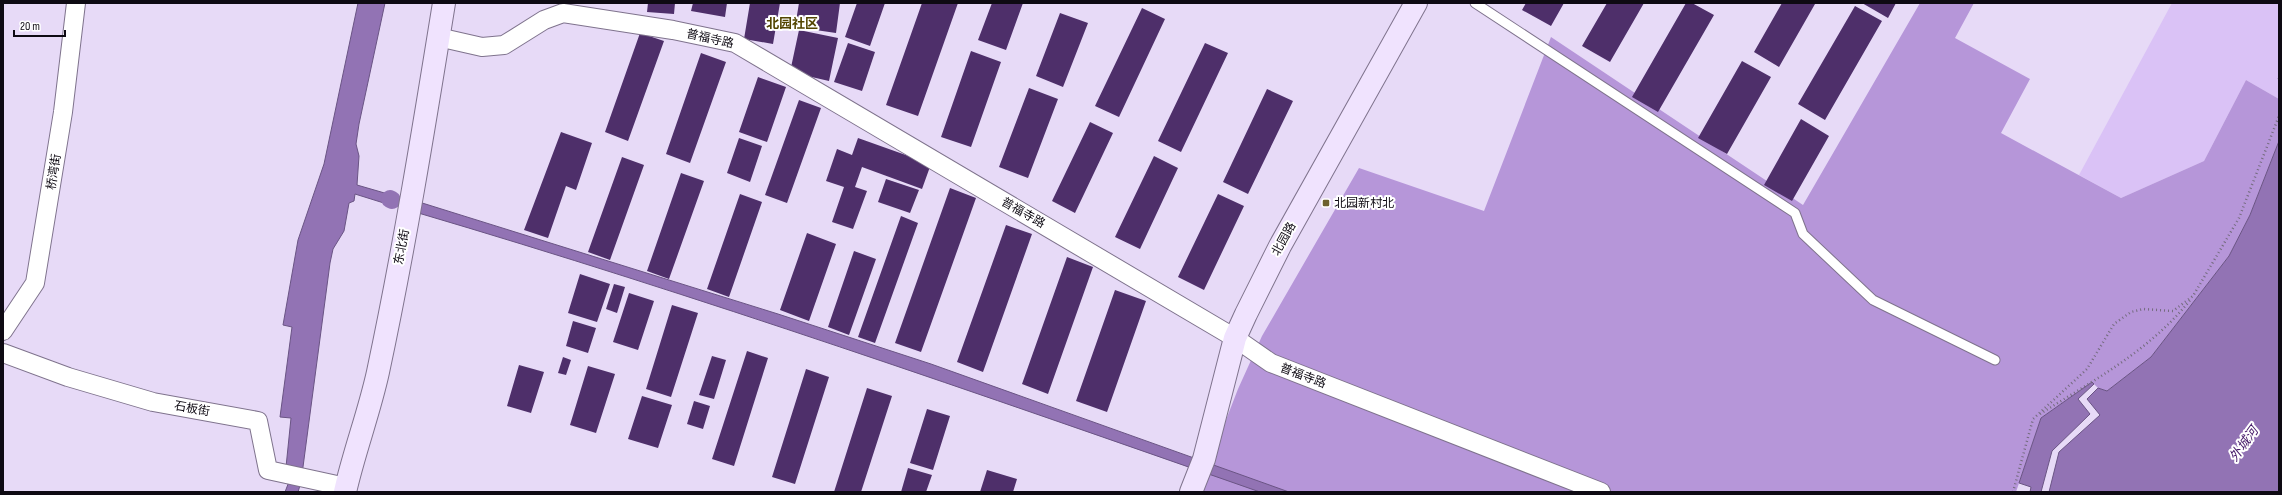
<svg xmlns="http://www.w3.org/2000/svg" width="2282" height="495" font-family="'Sofia Sans Condensed','Noto Sans SC',sans-serif">
<style>
.green{fill:#dac2f6}
.forest{fill:#b696d9}
.water{fill:#9273b4;stroke:#6a5484}
.lines{fill:none;stroke-linecap:round;stroke-linejoin:round}
.canal{stroke:#9273b4;stroke-width:18}
.building{fill:#4e2f6a}
.lane-casing{stroke:#7f738d;stroke-width:11}
.street-casing{stroke:#7f738d;stroke-width:20}
.secondary-casing{stroke:#7f738d;stroke-width:24}
.path{stroke:#746b7e;stroke-width:2.5;stroke-dasharray:1 3;stroke-linecap:butt}
.lane{stroke:#fff;stroke-width:9}
.street{stroke:#fff;stroke-width:18}
.secondary{stroke:#f0e3fe;stroke-width:22}
.poi-dot{fill:#6d612e;stroke:#fff;stroke-width:1.5}
.labels{text-anchor:middle;dominant-baseline:central;stroke-width:4;stroke-linejoin:round;paint-order:stroke}
.street-label{font-size:12px;fill:#0e0a13;stroke:#fff}
.poi-label{font-size:12px;fill:#0e0a13;stroke:#fff;text-anchor:start}
.neighbourhood-label{font-size:13px;font-weight:bold;fill:#524400;stroke:#fff}
.water-label{font-size:13px;font-style:italic;fill:#451968;stroke:#fff}
</style>
<rect width="100%" height="100%" fill="#e7daf7"/>
<!-- green -->
<path class="green" d="M2172,3H2279V99L2246,80L2204,161L2121,198L2079,175Z"/>
<!-- forest -->
<path class="forest" d="M1920,3H1974L1955,38L2030,79L2001,133L2121,198L2204,161L2246,80L2279,99V141L2250,215L2229,256L2151,357L2107,391L2098,388L2092,382L2041,418L2016,492H1198L1238,389L1262,336L1359,168L1484,211L1551,37L1803,205Z"/>
<!-- water -->
<path class="water" d="M358,3H385L359,124L356,144L359,156L357,185L388,194L390,199L387,204L355,194L354,201L349,203L344,231L333,249L330,263L301,482L298,492H285L290,479L286,467L291,418L280,417L292,327L283,325L298,240L324,164Z
M2279,141V492H2049L2059,452L2100,415L2087,399L2098,388L2107,391L2151,357L2229,256L2250,215Z
M419,202L778,314L931,364L1289,492H1260C980,394 700,296 415,212Z
M2092,382L2094,384L2078,399L2090,414L2052,451L2041,492H2030L2031,487L2019,483L2041,418Z"/>
<g class="lines">
<!-- canal -->
<path class="canal" d="M390,199L392,200"/>
</g>
<!-- building -->
<path class="building" d="M648,3H675L674,14L647,12Z
M693,3H727L725,17L691,11Z
M750,3H780L773,44L744,39Z
M799,3H840L836,33L795,27Z
M857,3H885L870,46L845,37Z
M922,3H958L918,116L886,105Z
M992,3H1023L1006,50L978,40Z
M1526,3H1564L1551,26L1522,10Z
M1607,3H1644L1610,62L1582,46Z
M1686,3H1692L1714,15L1658,112L1632,97Z
M1782,3L1815,4L1779,67L1754,52Z
M1862,3H1896L1888,18Z
M1855,6L1882,21L1825,120L1798,104Z
M1142,8L1165,19L1119,117L1095,106Z
M1060,13L1088,23L1063,87L1036,76Z
M799,30L838,38L829,81L790,72Z
M640,33L664,41L628,141L605,132Z
M848,43L875,52L862,91L834,82Z
M1205,43L1228,53L1181,152L1158,141Z
M971,51L1001,62L971,147L941,137Z
M701,53L726,62L690,163L666,154Z
M1742,61L1771,77L1727,154L1698,138Z
M758,77L786,87L767,142L739,132Z
M1029,88L1058,99L1028,178L999,167Z
M1267,89L1293,101L1248,194L1223,182Z
M799,100L821,108L787,203L765,195Z
M1801,119L1829,136L1792,201L1764,185Z
M1090,122L1113,133L1075,213L1052,201Z
M561,132L592,143L576,190L566,186L548,238L524,230Z
M739,138L762,146L750,182L727,173Z
M858,138L931,164L922,189L862,167L855,187L867,191L853,229L832,222L844,187L826,181L837,149L852,155Z
M1154,156L1178,168L1140,249L1115,237Z
M622,157L644,165L610,260L588,252Z
M681,173L704,181L669,279L647,271Z
M886,179L919,190L910,213L878,202Z
M950,188L976,198L921,352L895,343Z
M740,194L762,202L729,297L707,289Z
M1218,194L1244,206L1204,290L1178,277Z
M901,216L918,223L875,343L858,337Z
M1006,225L1032,234L983,372L957,362Z
M807,233L836,244L809,321L780,310Z
M854,251L876,259L849,335L828,327Z
M1067,257L1093,267L1048,394L1022,384Z
M580,274L610,284L597,322L568,313Z
M614,284L625,287L617,313L606,309Z
M1115,290L1146,301L1107,412L1076,401Z
M629,293L654,301L638,350L613,342Z
M672,305L698,313L671,397L646,389Z
M573,321L596,328L588,353L566,346Z
M747,351L768,358L734,466L712,459Z
M712,356L726,360L714,399L699,395Z
M563,357L571,360L566,375L558,373Z
M519,365L544,372L531,413L507,406Z
M588,366L615,374L596,433L570,425Z
M806,369L829,377L795,484L772,477Z
M867,388L892,396L861,492H834Z
M642,396L672,405L658,448L628,439Z
M694,401L710,406L703,429L687,424Z
M927,409L950,416L933,470L910,463Z
M908,468L932,475L926,492H901Z
M987,470L1017,479L1013,492H980Z"/>
<g class="lines">
<!-- lane casing -->
<g class="lane-casing">
<path id="lane" d="M1475,3L1795,213L1803,234L1873,300L1995,360"/>
</g>
<!-- street casing -->
<g class="street-casing">
<path id="street" d="M438,37L482,47L504,45L544,20L563,13L673,30L735,43L1235,338L1271,363L1601,492
M3,331L35,283L63,112L76,3
M3,353L68,377L153,402L258,421L268,470L346,487"/>
</g>
<!-- secondary casing -->
<g class="secondary-casing">
<path id="secondary" d="M345,492C354,452 369,413 378,372C404,250 424,127 444,3
M1191,492L1204,459L1235,338L1246,314L1280,246L1416,3"/>
</g>
<!-- path -->
<path class="path" d="M2279,78V79
M2040,414C2094,380 2151,350 2191,299
M2013,492L2033,419L2087,369L2114,324L2131,312L2143,309L2173,311L2193,296L2239,218L2279,116"/>
<!-- lane -->
<use href="#lane" class="lane"/>
<!-- street -->
<use href="#street" class="street"/>
<!-- secondary -->
<use href="#secondary" class="secondary"/>
</g>
<!-- markers -->
<rect class="poi-dot" x="1322" y="199" width="8" height="8" rx="2"/>
<g class="labels">
<!-- street labels -->
<g class="street-label">
<text transform="translate(710 39) rotate(13)">普福寺路</text>
<text transform="translate(54 172) rotate(-81)">桥湾街</text>
<text transform="translate(1023 213) rotate(30)">普福寺路</text>
<text transform="translate(1284 239) rotate(-61)">北园路</text>
<text transform="translate(402 247) rotate(-79)">东北街</text>
<text transform="translate(1303 376) rotate(21)">普福寺路</text>
<text transform="translate(192 409) rotate(10)">石板街</text>
</g>
<!-- poi labels -->
<g class="poi-label">
<text x="1334" y="203">北园新村北</text>
</g>
<!-- neighbourhood labels -->
<g class="neighbourhood-label">
<text x="792" y="24">北园社区</text>
</g>
<!-- water labels -->
<g class="water-label">
<text transform="translate(2244 444) rotate(-54)">外城河</text>
</g>
</g>
<!-- border -->
<rect width="2282" height="495" fill="none" stroke="#0e0a13" stroke-width="8"/>
<!-- scale -->
<path d="M14 30v6h51v-6" fill="none" stroke="#0e0a13" stroke-width="2"/>
<text x="20" y="30" font-size="12" fill="#0e0a13" stroke="#ffffff" stroke-width="3" paint-order="stroke">20 m</text>
</svg>
